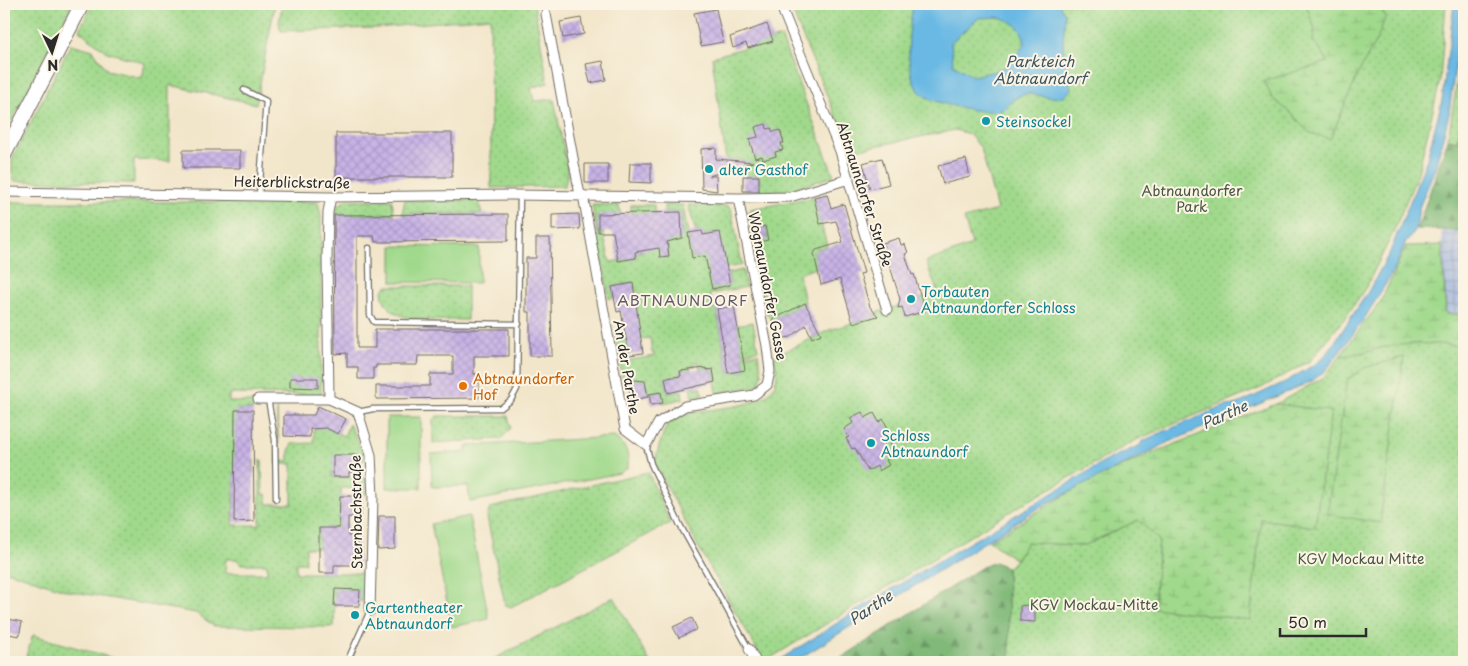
<svg xmlns="http://www.w3.org/2000/svg" width="1468" height="666" font-family="'Playpen Sans',sans-serif">
<style>
.industrial{fill:url(#industrial-grid)}
.green{fill:url(#green-dots);stroke:#66825c;fill-rule:evenodd}
.forest{fill:url(#forest-firs);stroke:#567252}
.wetland{fill:url(#wetland-marsh);stroke:#66825c}
.pitch{fill:#a0d98c;stroke:#66825c}
.water{fill:#6ab9e4;stroke:#4a7288;fill-rule:evenodd}
.building{fill:url(#building-cross-hatch)}
.lines{fill:none;stroke-linecap:round;stroke-linejoin:round}
.service-casing{stroke:#716c63;stroke-width:7}
.minor-casing{stroke:#716c63;stroke-width:11}
.secondary-casing{stroke:#716c63;stroke-width:16}
.service{stroke:#fff;stroke-width:4.5}
.minor{stroke:#fff;stroke-width:9}
.secondary{stroke:#fff;stroke-width:14}
.culture-dot{fill:#0f9aa8;stroke:#fcf5e5;stroke-width:2}
.food-dot{fill:#e8710a;stroke:#fcf5e5;stroke-width:2}
.labels{text-anchor:middle;dominant-baseline:central;stroke-width:4;stroke-linejoin:round;paint-order:stroke}
.culture-label{font-size:14px;fill:#0d838f;stroke:#fcf5e5;text-anchor:start}
.street-label{font-size:14px;fill:#2b2b2b;stroke:#fcf5e5}
.park-label{font-size:14px;fill:#485643;stroke:#fcf5e5}
.food-label{font-size:14px;fill:#c56008;stroke:#fcf5e5;text-anchor:start}
.water-label{font-size:15px;font-style:italic;fill:#3e5662;stroke:#fcf5e5}
.neighbourhood-label{font-size:15px;letter-spacing:1px;fill:#625a6c;stroke:#fcf5e5}
</style>
<defs>
<pattern id="industrial-grid" width="8" height="8" patternUnits="userSpaceOnUse" patternTransform="scale(1.25)"><rect width="8" height="8" fill="#b8c5de"/><path d="M0 4h8M4 0v8" fill="none" stroke="#9ea9bf"/></pattern>
<pattern id="green-dots" width="8" height="8" patternUnits="userSpaceOnUse" patternTransform="scale(1.25)"><rect width="8" height="8" fill="#a0d98c"/><path d="M2 2h.1M6 6h.1" fill="none" stroke="#8aba79" stroke-width="1.8" stroke-linecap="round"/></pattern>
<pattern id="forest-firs" width="22" height="20" patternUnits="userSpaceOnUse" patternTransform="scale(1.25)"><rect width="22" height="20" fill="#80b978"/><path d="M5 1l3.5 6h-7zM16 11l3.5 6h-7z" fill="#699763"/></pattern>
<pattern id="wetland-marsh" width="20" height="14" patternUnits="userSpaceOnUse" patternTransform="scale(1.25)"><rect width="20" height="14" fill="#a0d98c"/><path d="M1 5h8M5 5V1M11 12h8M15 12V8" fill="none" stroke="#8aba79"/></pattern>
<pattern id="building-cross-hatch" width="8" height="8" patternUnits="userSpaceOnUse" patternTransform="scale(1.25)"><rect width="8" height="8" fill="#c8b2e6"/><path d="M0 0l8 8M0 8l8-8" fill="none" stroke="#ac99c5"/></pattern>
</defs>
<rect width="100%" height="100%" fill="#fcf5e5"/>
<filter id="ink" filterUnits="userSpaceOnUse"><feTurbulence type="fractalNoise" baseFrequency=".02" numOctaves="2"/><feDisplacementMap in="SourceGraphic" scale="10" xChannelSelector="R" yChannelSelector="G"/><feConvolveMatrix kernelMatrix="1 2 1 2 8 2 1 2 1" color-interpolation-filters="sRGB"/></filter>
<filter id="wash" filterUnits="userSpaceOnUse"><feTurbulence type="fractalNoise" baseFrequency=".0096" numOctaves="4" result="noise"/><feDisplacementMap in="SourceGraphic" scale="20" xChannelSelector="R" yChannelSelector="G"/><feGaussianBlur stdDeviation="1.12" result="paint"/><feColorMatrix in="noise" values="0 0 0 0 0 0 0 0 0 0 0 0 0 0 0 0 0 1.4 0 .05"/><feComposite in="paint" operator="in"/></filter>
<g filter="url(#wash)">
<rect width="100%" height="100%" fill="#f2e6ca"/>
<!-- industrial -->
<path class="industrial" d="M1441,231H1464V314L1446,315Z"/>
<!-- green -->
<path class="green" d="M4,4H72L4,136Z
M93,4H275L256,104L170,85V161L134,160V183L14,181L12,172V159L71,44L93,50L107,70L142,78L145,63L107,52L79,30Z
M282,4H534L548,83L531,88L534,101L554,99L568,171L565,186L491,188L490,17L378,28L281,31L279,23Z
M789,4H1446L1440,81L1418,173L1392,235L1366,287L1348,314L1310,361L1261,388L1138,439L1016,508L764,662L700,550L654,462C660,449 661,428 673,420C698,403 769,415 776,380C778,373 775,365 774,357L829,330L873,317L875,313L898,306L903,308L905,317L925,312L921,298L938,293L926,262L972,245L964,219L997,210L981,148L969,134L955,130L850,151Z
M781,37L834,176L790,190L759,191V176H744L746,173L744,160H726L712,57Z
M1464,37V111L1457,141L1448,139Z
M814,197L827,246L820,249L818,247L814,254L818,267L799,274L805,303L772,320L767,314L762,293L768,292L767,286H763L754,243L768,239L765,226L756,228L754,219L749,220L747,213L751,209Z
M346,200H392L394,214L334,215L338,206Z
M405,200H478L482,214H402Z
M4,202H318L321,216V395L229,394V402H255L258,409L236,410L235,460H254V472H235L233,525H260V460H262L263,494L267,495V504H292V464H277V409L279,461H289V451L292,444L314,443V428H321V426L344,436L349,424L363,451L365,460H360V455L332,472V477L366,478V495L354,494L351,488H341L342,516H339V527L319,529V548H306L305,563H296V573H366L365,601H359V590L335,589L334,627L214,626L196,613L68,591L4,570ZM226,559H236L241,564H267V573H225Z
M592,205H619L625,242L614,229L598,214V232H603L610,262L636,258L635,252L643,251L631,214V205H654L655,225L661,257L669,256L667,242L682,237L681,212H664V205H683L692,258L700,257V250H722L719,232L703,235L702,231L696,232L688,205L728,206L731,209L742,265L727,268L723,286L730,285L728,273L743,270L746,287L710,294L713,309H717L728,373L745,370L743,355L758,353L762,374L759,384L755,387L717,393L713,369L700,368L698,361L695,362V366L690,367L694,388L701,387L703,395L692,397L687,370L680,371L681,376L665,378L668,393L682,391L683,399L663,403L661,392L648,394L645,381L635,380L623,384L620,362L654,356V353H652L650,338L641,339V337L626,339L629,355L619,357L615,335L639,331L635,304L642,303L638,291H634V286L630,283L612,287L614,298L609,299Z
M386,286H467V320C441,319 386,328 382,292Z
M1464,314V662H1010L1007,568L1016,560L1027,542L1083,546L1138,520L1159,540L1154,608L1261,519L1276,404L1324,377L1365,324Z
M753,322L758,350L742,353L737,325Z
M437,416H508L511,428L501,439L433,443V420Z
M648,472L670,523L511,607L505,605L487,517L490,508Z
M614,597L650,662H488Z
M33,635L126,662H24Z"/>
<!-- forest -->
<path class="forest" d="M1464,111V231L1417,229L1448,139L1457,141Z
M995,562L1007,568L1010,662H835L982,567Z"/>
<!-- wetland -->
<path class="wetland" d="M1306,4H1380L1385,18L1378,37L1359,72L1330,139L1308,132L1292,114L1272,98L1264,81L1328,62L1313,40L1315,30Z
M1442,245L1446,314H1464V347C1443,343 1420,343 1398,345C1378,347 1360,355 1340,356L1381,301L1406,246Z
M1404,357L1380,523L1327,514L1347,380L1364,368Z
M1276,404L1331,411L1315,527L1261,519L1250,620L1154,608L1159,540L1138,520L1083,546L1027,542L1016,560L989,541L1087,482L1150,454Z"/>
<!-- pitch -->
<path class="pitch" d="M392,246L479,247V283L392,282Z
M387,417H421V488H387Z
M614,437C626,446 629,452 628,467L620,473L470,502L468,486L432,487L431,454L466,452V446Z
M469,516L489,619L452,627L431,524Z"/>
<!-- water -->
<path class="water" d="M918,4H1059L1065,14L1063,45L1071,89L1064,97C1035,101 1028,81 1003,110C986,113 971,110 954,106C943,103 930,101 921,93C904,78 908,28 913,7ZM998,17C1014,22 1021,25 1025,43C1008,70 1003,70 972,76L953,64L951,42L979,18Z
M1454,4H1463L1449,114L1435,168L1419,208L1416,229L1405,244L1394,270L1363,321L1326,370L1312,381L1290,391L1167,443L1042,506L805,655L793,662H776L867,604L1111,458L1139,446L1143,441L1158,434L1223,407L1238,404L1287,381L1317,363L1328,352L1368,292L1390,252L1427,159L1442,100Z"/>
<g id="blocks">
<!-- building -->
<path class="building" d="M716,9L723,42L701,46L694,13Z
M581,18L584,34L563,38L560,22Z
M767,24L773,41L748,48L746,43L733,48L730,37Z
M603,61L606,80L590,83L586,64Z
M766,124L767,129L771,128L773,132L780,130L784,143H781L783,150L775,152L776,156L763,160L762,156L755,158L749,139L758,137L755,127Z
M336,133H452V177H336Z
M716,148V159L753,162L709,176H716L717,191L702,189L701,149Z
M183,150H240V168H183Z
M882,158L889,184L870,189L863,163Z
M966,159L970,177L943,184L938,166Z
M630,163H651V183L629,182Z
M585,164H608V183H585Z
M743,176H759V191H743Z
M827,194L831,208L844,204L864,273L860,274L870,307L878,316L853,323L840,279L821,285L814,254L816,250L843,242L836,221L820,224L814,197Z
M681,212L682,238L667,242L669,256L660,257L659,248L635,252L636,258L618,261L613,232H598V214Z
M508,214V241L375,242L374,236H357V348H375V329H509V356H474V374H479V398L376,399V386H430V374H453V356H418L417,365H376V368H373V379H358V367H347V353L335,354L334,215Z
M579,214L580,229L552,230V215Z
M765,226L768,240L754,243L751,229Z
M702,231L703,235L720,232L730,285L712,289L705,256L692,258L688,233Z
M536,238H550L552,356H530V312H526V258H536Z
M899,238L901,245L905,244L908,253L905,254L912,275L914,274L925,311L905,317L902,307L898,308L900,299L883,243Z
M633,283L643,353L629,355L621,311L617,312L612,287Z
M805,303L821,334L812,338L806,325L791,337L785,338L772,320Z
M734,306L745,370L728,373L717,309Z
M705,368L708,370L713,369L715,382L668,393L665,378L681,376L680,371Z
M290,378H318V388L290,387Z
M635,380L645,381L648,397L631,400L629,383Z
M661,392L663,403L651,405L649,394Z
M318,406L346,419L338,434L326,428L310,429V437L284,436V415H314Z
M235,410H253L254,521L234,522Z
M862,412L865,418L874,413L879,422L883,419L895,441L890,444L896,454L886,460L889,465L879,471L877,466L868,471L855,448L852,449L846,438L849,437L844,429L853,423L850,418Z
M333,455H360V472H349V477H333Z
M340,496H362L361,517H348V536H358L359,565H334V573H319V528H339Z
M379,516H395V549L378,550Z
M335,589L360,590L359,606H334Z
M1035,604V622L1020,621V606Z
M4,618L22,622L19,636L4,633Z
M692,618L697,629L679,638L673,627Z"/>
</g>
</g>
<g filter="url(#ink)">
<use href="#blocks" fill-opacity="0" stroke="#716c63" stroke-width="1"/>
<g class="lines">
<!-- service casing -->
<g class="service-casing">
<path id="service" d="M244,90L266,101L259,196
M369,248L370,315L374,322L519,324
M268,399L275,440L276,499
M358,412L373,409L501,408L511,400L517,389L520,195
M646,445L651,464L680,525L749,649
M347,662L370,611"/>
</g>
<!-- minor casing -->
<g class="minor-casing">
<path id="minor" d="M780,4L840,151L887,310
M546,14L580,195
M4,192L331,197L513,195L738,198L790,197L849,179
M583,195L625,429L646,445L659,422L685,406L754,395L767,385L770,371L767,346L738,198
M331,197L328,212L327,258L329,399L358,412L371,455L373,497L370,611
M258,399H329
M749,649L756,662"/>
</g>
<!-- secondary casing -->
<g class="secondary-casing">
<path id="secondary" d="M4,155L82,4"/>
</g>
<!-- service -->
<use href="#service" class="service"/>
<!-- minor -->
<use href="#minor" class="minor"/>
<!-- secondary -->
<use href="#secondary" class="secondary"/>
</g>
</g>
<!-- markers -->
<g class="culture-dot">
<circle cx="986" cy="121" r="5"/>
<circle cx="709" cy="169" r="5"/>
<circle cx="911" cy="299" r="5"/>
<circle cx="871" cy="443" r="5"/>
<circle cx="355" cy="615" r="5"/>
</g>
<circle class="food-dot" cx="463" cy="386" r="5"/>
<g class="labels">
<!-- culture labels -->
<g class="culture-label">
<text x="996" y="121">Steinsockel</text>
<text x="719" y="169">alter Gasthof</text>
<text x="921" y="291">Torbauten<tspan x="921" dy="16">Abtnaundorfer Schloss</tspan></text>
<text x="881" y="435">Schloss<tspan x="881" dy="16">Abtnaundorf</tspan></text>
<text x="365" y="607">Gartentheater<tspan x="365" dy="16">Abtnaundorf</tspan></text>
</g>
<!-- street labels -->
<g class="street-label">
<text transform="translate(292 182) rotate(1)">Heiterblickstraße</text>
<text transform="translate(865 194) rotate(72)">Abtnaundorfer Straße</text>
<text transform="translate(768 286) rotate(79)">Wognaundorfer Gasse</text>
<text transform="translate(627 367) rotate(80)">An der Parthe</text>
<text transform="translate(356 512) rotate(-91)">Sternbachstraße</text>
</g>
<!-- park labels -->
<g class="park-label">
<text x="1192" y="190">Abtnaundorfer<tspan x="1192" dy="16">Park</tspan></text>
<text x="1361" y="558">KGV Mockau Mitte</text>
<text x="1094" y="604">KGV Mockau-Mitte</text>
</g>
<!-- food labels -->
<g class="food-label">
<text x="473" y="378">Abtnaundorfer<tspan x="473" dy="16">Hof</tspan></text>
</g>
<!-- water labels -->
<g class="water-label">
<text x="1040" y="60">Parkteich<tspan x="1040" dy="17">Abtnaundorf</tspan></text>
<text transform="translate(1224 414) rotate(-24)">Parthe</text>
<text transform="translate(870 607) rotate(-34)">Parthe</text>
</g>
<!-- neighbourhood labels -->
<g class="neighbourhood-label">
<text x="683" y="299">ABTNAUNDORF</text>
</g>
</g>
<!-- margin -->
<rect width="1468" height="666" fill="none" stroke="#fcf5e5" stroke-width="20"/>
<!-- north arrow -->
<g transform="translate(52 52) rotate(176)" stroke="#fcf5e5" stroke-width="4" paint-order="stroke">
<path d="M0-4L9 19L0 12L-9 19Z" fill="#2b2b2b"/>
<text y="-8" font-size="14" font-weight="bold" text-anchor="middle" fill="#2b2b2b">N</text>
</g>
<!-- scale -->
<path d="M1280 628v8h86v-8" fill="none" stroke="#2b2b2b" stroke-width="2.5"/>
<text x="1288" y="628" font-size="15" fill="#2b2b2b" stroke="#fcf5e5" stroke-width="4" paint-order="stroke">50 m</text>
</svg>
